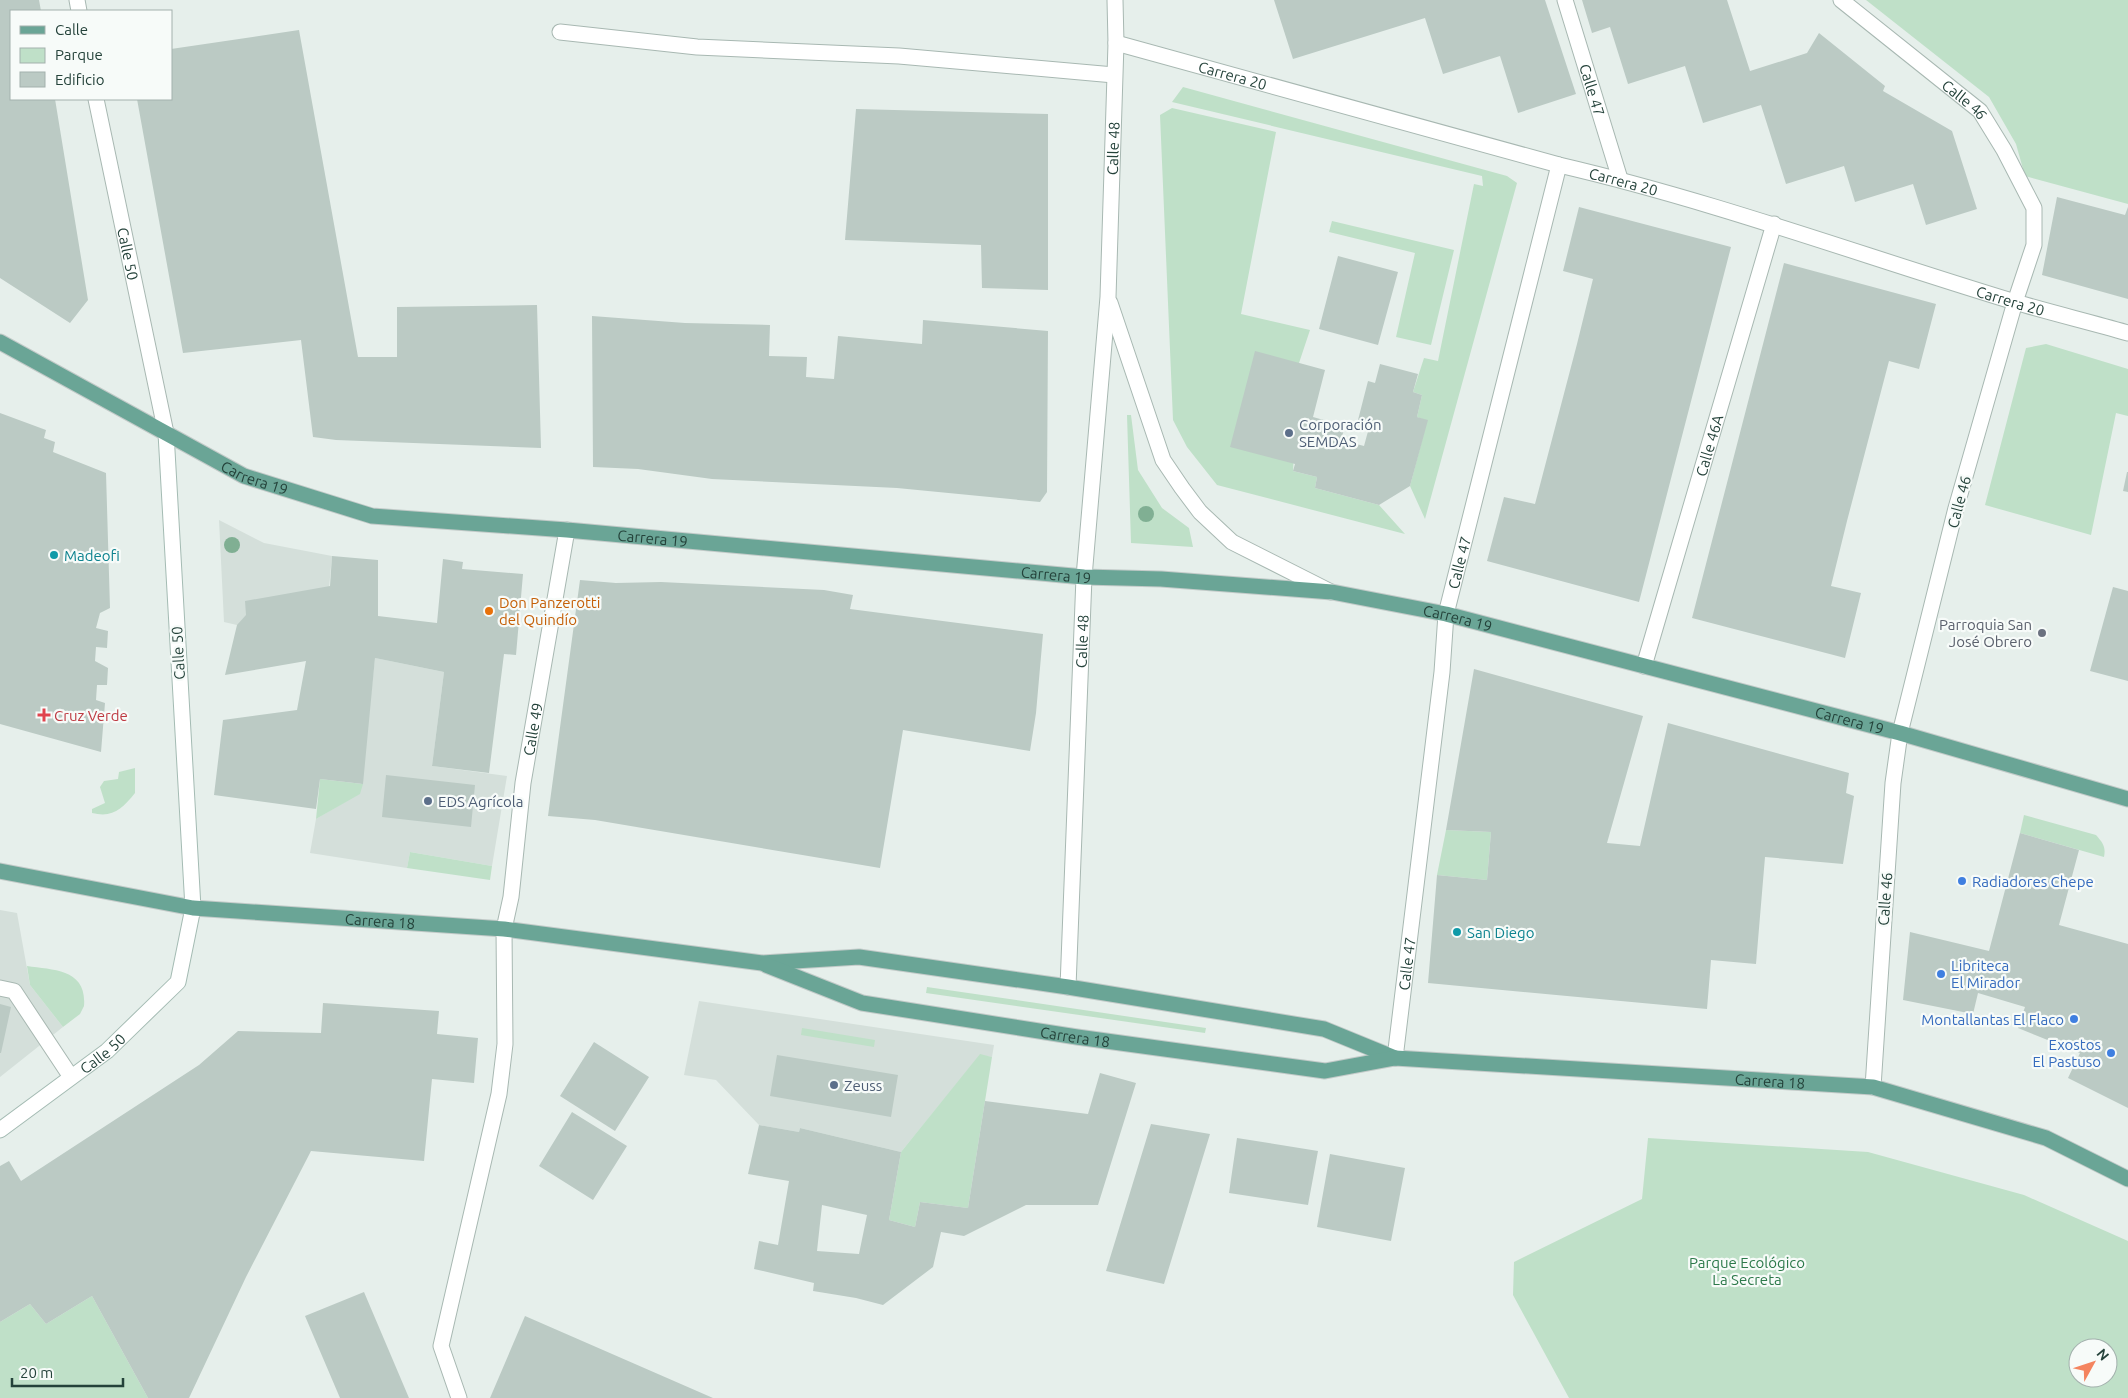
<svg xmlns="http://www.w3.org/2000/svg" width="2128" height="1398" font-family="Ubuntu,sans-serif">
<style>
.built{fill:#d4dfda}
.green{fill:#bfe0c8;fill-rule:evenodd}
.building{fill:#bbcac4;fill-rule:evenodd}
.lines{fill:none;stroke-linecap:round;stroke-linejoin:round}
.service-casing{stroke:#a8b8b2;stroke-width:17}
.minor-casing{stroke:#a8b8b2;stroke-width:17}
.tertiary-casing{stroke:#a8b8b2;stroke-width:17}
.secondary-casing{stroke:#a4bbb3;stroke-width:17}
.primary-casing{stroke:#c2cac8;stroke-width:17}
.service{stroke:#fff;stroke-width:15}
.minor{stroke:#fff;stroke-width:15}
.tertiary{stroke:#fff;stroke-width:15}
.secondary{stroke:#fff;stroke-width:15}
.primary{stroke:#6aa596;stroke-width:15}
.tree{fill:#80af93}
.service-dot{fill:#5c6f8a;stroke:#f7fbf9;stroke-width:2}
.culture-dot{fill:#0f9aa8;stroke:#f7fbf9;stroke-width:2}
.food-dot{fill:#e8710a;stroke:#f7fbf9;stroke-width:2}
.worship-dot{fill:#6b7280;stroke:#f7fbf9;stroke-width:2}
.health-dot{fill:#e0444e;stroke:#f7fbf9;stroke-width:2}
.shop-dot{fill:#3f7fe0;stroke:#f7fbf9;stroke-width:2}
.labels{text-anchor:middle;dominant-baseline:central;stroke-width:4.5;stroke-linejoin:round;paint-order:stroke}
.street-label{font-size:15px;fill:#24423a;stroke:#f7fbf9}
.service-label{font-size:15px;fill:#4e5e75;stroke:#f7fbf9;text-anchor:start}
.culture-label{font-size:15px;fill:#0d838f;stroke:#f7fbf9;text-anchor:start}
.food-label{font-size:15px;fill:#c56008;stroke:#f7fbf9;text-anchor:start}
.worship-label{font-size:15px;fill:#5b616d;stroke:#f7fbf9;text-anchor:end}
.health-label{font-size:15px;fill:#be3a42;stroke:#f7fbf9;text-anchor:start}
.shop-label{font-size:15px;fill:#366cbe;stroke:#f7fbf9;text-anchor:start}
.park-label{font-size:15px;fill:#2d7a4b;stroke:#f7fbf9}
</style>
<rect width="100%" height="100%" fill="#e6efeb"/>
<!-- built -->
<path class="built" d="M219,520L264,543L332,556L326,620L313,623L237,625L224,622Z
M375,658L444,672L432,766L507,776L492,866L410,852L407,868L310,853L316,819L360,793Z
M0,910L17,913L30,985L63,1027L0,1077Z
M699,1001L994,1045L992,1057L980,1055L901,1152L800,1128L799,1132L759,1125L716,1080L684,1075Z"/>
<!-- green -->
<path class="green" d="M1866,0H2128V204L2025,176L2016,144L1989,97Z
M1183,87L1507,176L1517,183L1425,519L1410,486L1427,421L1417,417L1422,395L1413,392L1424,358L1438,361L1474,184L1483,186L1482,176L1172,102Z
M1172,108L1276,132L1241,314L1310,330L1299,363L1293,471L1317,477L1315,488L1379,505L1405,534L1217,485L1187,447L1173,420L1160,115Z
M1332,221L1454,250L1431,345L1396,337L1415,253L1329,232Z
M2046,344L2128,369V416L2116,413L2091,535L1985,505L2026,348Z
M1127,415H1131L1138,470L1162,508L1189,528L1193,547L1131,543Z
M135,768V793C122,809 113,818 92,813V809L105,803L100,787L104,781L118,779L119,772Z
M320,779L363,784L360,794L316,819Z
M2024,815L2096,835C2103,843 2106,847 2104,857L2020,833Z
M1446,830L1491,832L1487,880L1437,875Z
M410,852L492,866L490,880L407,868Z
M27,966C54,970 87,969 84,1006L80,1014L63,1027L30,985Z
M927,987L1206,1028L1205,1033L926,993Z
M802,1028L875,1040L874,1047L801,1035Z
M980,1054L992,1057L968,1208L920,1202L915,1227L889,1220L901,1152Z
M1648,1138L1868,1152L2024,1195L2128,1241V1398H1569L1513,1295L1514,1262L1642,1199ZM2078,1348H2108V1378H2078Z
M92,1296L148,1398H0V1322L30,1304L46,1324Z"/>
<!-- building -->
<path class="building" d="M0,0H39L41,11H11V99H55L88,300L70,323L0,278Z
M1274,0H1545L1576,94L1518,113L1500,56L1443,74L1425,18L1293,59Z
M1582,0H1727L1750,71L1807,53L1819,33L1885,86L1883,91L1952,131L1977,209L1926,225L1913,184L1855,202L1844,166L1786,184L1761,105L1703,123L1685,66L1628,84L1610,27L1592,33Z
M299,30L358,357H397V307L537,305L541,448L336,440L313,437L301,340L183,353L137,99H171V49Z
M856,109L1048,114V290L982,288L981,245L845,240Z
M2057,197L2125,215L2128,207V299L2042,275Z
M1579,207L1731,247L1639,602L1487,561L1504,497L1535,504L1577,344L1593,279L1563,271Z
M1338,256L1398,272L1378,345L1319,329Z
M1784,263L1936,304L1919,369L1889,361L1847,521L1831,586L1861,593L1845,658L1692,618Z
M592,316L685,323L770,325L769,356L807,357L806,377L834,379L838,336L922,344L923,320L1048,331L1047,492L1040,502L897,488L712,479L638,469L593,467Z
M1255,351L1325,370L1313,417L1345,426L1341,440L1364,446L1370,424L1358,420L1368,381L1375,383L1380,364L1418,374L1413,392L1422,395L1417,417L1428,420L1410,486L1379,505L1315,488L1317,477L1293,471L1295,464L1230,447Z
M0,413L46,430L44,438L55,442L53,452L106,473L110,608L100,613L96,628L108,631L107,648L96,647L95,661L108,668L107,685H97L96,700L105,703L101,752L0,724Z
M2127,472H2128V492L2123,491Z
M332,556L378,560V616L437,623L443,559L463,562L462,569L523,574L516,655L504,654L489,773L432,766L444,672L375,658L363,784L320,779L316,809L214,795L223,720L297,710L306,661L225,675L237,625L246,615L245,601L330,586Z
M580,580L616,583L661,582L824,590L853,595L850,609L1043,634L1036,713L1030,751L903,730L880,868L595,820L548,816Z
M2113,587L2128,591V681L2090,671Z
M1474,669L1643,716L1607,843L1640,846L1668,723L1849,773L1846,793L1854,796L1843,864L1765,857L1756,964L1711,960L1707,1009L1428,983L1437,875L1487,880L1491,832L1446,830Z
M386,775L475,785L471,827L382,817Z
M2020,833L2079,850L2059,925L2128,944V1108L2068,1078L2080,1053L2018,1028L2025,1007L1978,993L1973,1014L1903,1000L1910,932L1989,951Z
M323,1003L439,1011L437,1034L478,1038L474,1083L432,1079L424,1161L311,1151L246,1277L189,1398H148L92,1296L46,1324L30,1304L0,1322V1166L9,1161L21,1181L199,1065L238,1031L321,1033Z
M0,1004L11,1007L1,1053H0Z
M594,1042L649,1077L615,1131L560,1096Z
M777,1055L898,1075L891,1117L770,1096Z
M1100,1073L1136,1083L1098,1205H1026L964,1236L941,1232L933,1267L883,1305L856,1298L813,1291L814,1283L754,1269L759,1241L778,1245L789,1181L748,1174L759,1125L799,1132L800,1128L901,1152L889,1220L915,1227L920,1202L968,1208L985,1101L1088,1114ZM822,1205L867,1215L859,1254L817,1251Z
M572,1112L627,1146L593,1200L539,1166Z
M1151,1124L1210,1134L1164,1284L1106,1271Z
M1237,1138L1318,1151L1308,1205L1229,1193Z
M1330,1154L1405,1168L1391,1241L1317,1227Z
M364,1292L409,1398H340L305,1316Z
M525,1316L713,1398H490Z"/>
<g class="lines">
<!-- service casing -->
<g class="service-casing">
<g id="service">
<path d="M560,32L697,47L899,56L1114,75"/>
<path d="M0,988L14,991L71,1077"/>
<path id="s1" d="M459,1398L441,1346L499,1094L505,1044L504,929L511,897L523,783L567,530"/>
</g>
</g>
<!-- minor casing -->
<g class="minor-casing">
<g id="minor">
<path id="s2" d="M1565,0L1620,179"/>
<path id="s3" d="M1841,0L1980,111L2004,150L2034,208V245L2015,302L1956,508L1900,733L1893,783L1873,1087"/>
<path id="s4" d="M1116,43L1559,165C1714,201 1863,256 2015,302C2052,313 2090,322 2128,333"/>
<path id="s5" d="M1644,666L1774,224"/>
<path id="s6" d="M1395,1058L1442,672L1446,614L1559,165"/>
</g>
</g>
<!-- tertiary casing -->
<g class="tertiary-casing">
<g id="tertiary">
<path d="M77,0L79,11"/>
<path id="s7" d="M96,99L166,433"/>
<path d="M1110,303L1163,460L1182,488L1200,512L1232,542L1331,592"/>
<path id="s8" d="M1068,987L1084,577L1108,297L1116,43L1115,0"/>
</g>
</g>
<!-- secondary casing -->
<g class="secondary-casing">
<g id="secondary">
<path id="s9" d="M0,1130L107,1051L178,982L193,908L166,433"/>
</g>
</g>
<!-- primary casing -->
<g class="primary-casing">
<g id="primary">
<path id="s10" d="M0,342L244,476L372,516L567,530L1084,577L1161,579L1332,592L1446,614L1900,733L2128,799"/>
<path id="s11" d="M0,871L193,908L504,929L762,963L859,957L1068,987L1324,1029L1395,1058"/>
<path id="s12" d="M766,965L862,1003L1077,1037L1325,1071L1395,1058L1873,1087L2046,1138L2128,1179"/>
</g>
</g>
<!-- service -->
<use href="#service" class="service"/>
<!-- minor -->
<use href="#minor" class="minor"/>
<!-- tertiary -->
<use href="#tertiary" class="tertiary"/>
<!-- secondary -->
<use href="#secondary" class="secondary"/>
<!-- primary -->
<use href="#primary" class="primary"/>
</g>
<!-- trees -->
<g class="tree">
<circle cx="1146" cy="514" r="8"/>
<circle cx="232" cy="545" r="8"/>
</g>
<!-- markers -->
<g class="service-dot">
<circle cx="1289" cy="433" r="5"/>
<circle cx="428" cy="801" r="5"/>
<circle cx="834" cy="1085" r="5"/>
</g>
<g class="culture-dot">
<circle cx="54" cy="555" r="5"/>
<circle cx="1457" cy="932" r="5"/>
</g>
<circle class="food-dot" cx="489" cy="611" r="5"/>
<circle class="worship-dot" cx="2042" cy="633" r="5"/>
<path class="health-dot" d="M41.5 707.5h5v5h5v5h-5v5h-5v-5h-5v-5h5z"/>
<g class="shop-dot">
<circle cx="1962" cy="881" r="5"/>
<circle cx="1941" cy="974" r="5"/>
<circle cx="2074" cy="1019" r="5"/>
<circle cx="2111" cy="1053" r="5"/>
</g>
<g class="labels">
<!-- street labels -->
<g class="street-label">
<text stroke="none"><textPath href="#s4" startOffset="121">Carrera 20</textPath></text>
<text stroke="none"><textPath href="#s2" startOffset="94">Calle 47</textPath></text>
<text stroke="none"><textPath href="#s3" startOffset="159">Calle 46</textPath></text>
<text stroke="none"><textPath href="#s8" startOffset="840">Calle 48</textPath></text>
<text stroke="none"><textPath href="#s4" startOffset="526">Carrera 20</textPath></text>
<text stroke="none"><textPath href="#s7" startOffset="158">Calle 50</textPath></text>
<text stroke="none"><textPath href="#s4" startOffset="931">Carrera 20</textPath></text>
<text stroke="none"><textPath href="#s5" startOffset="230">Calle 46A</textPath></text>
<text stroke="none"><textPath href="#s10" startOffset="289">Carrera 19</textPath></text>
<text transform="translate(1959 502) rotate(-75)">Calle 46</text>
<text stroke="none"><textPath href="#s10" startOffset="694">Carrera 19</textPath></text>
<text stroke="none"><textPath href="#s6" startOffset="500">Calle 47</textPath></text>
<text stroke="none"><textPath href="#s10" startOffset="1099">Carrera 19</textPath></text>
<text stroke="none"><textPath href="#s10" startOffset="1504">Carrera 19</textPath></text>
<text stroke="none"><textPath href="#s8" startOffset="346">Calle 48</textPath></text>
<text transform="translate(178 653) rotate(-93)">Calle 50</text>
<text stroke="none"><textPath href="#s10" startOffset="1909">Carrera 19</textPath></text>
<text stroke="none"><textPath href="#s1" startOffset="681">Calle 49</textPath></text>
<text transform="translate(1885 899) rotate(-86)">Calle 46</text>
<text stroke="none"><textPath href="#s11" startOffset="384">Carrera 18</textPath></text>
<text stroke="none"><textPath href="#s6" startOffset="95">Calle 47</textPath></text>
<text stroke="none"><textPath href="#s12" startOffset="319">Carrera 18</textPath></text>
<text stroke="none"><textPath href="#s9" startOffset="128">Calle 50</textPath></text>
<text stroke="none"><textPath href="#s12" startOffset="1018">Carrera 18</textPath></text>
</g>
<!-- service labels -->
<g class="service-label">
<text x="1299" y="424">Corporación<tspan x="1299" dy="17">SEMDAS</tspan></text>
<text x="438" y="801">EDS Agrícola</text>
<text x="844" y="1085">Zeuss</text>
</g>
<!-- culture labels -->
<g class="culture-label">
<text x="64" y="555">Madeofi</text>
<text x="1467" y="932">San Diego</text>
</g>
<!-- food labels -->
<g class="food-label">
<text x="499" y="602">Don Panzerotti<tspan x="499" dy="17">del Quindío</tspan></text>
</g>
<!-- worship labels -->
<g class="worship-label">
<text x="2032" y="624">Parroquia San<tspan x="2032" dy="17">José Obrero</tspan></text>
</g>
<!-- health labels -->
<g class="health-label">
<text x="54" y="715">Cruz Verde</text>
</g>
<!-- shop labels -->
<g class="shop-label">
<text x="1972" y="881">Radiadores Chepe</text>
<text x="1951" y="965">Libriteca<tspan x="1951" dy="17">El Mirador</tspan></text>
<text x="2064" y="1019" text-anchor="end">Montallantas El Flaco</text>
<text x="2101" y="1044" text-anchor="end">Exostos<tspan x="2101" dy="17">El Pastuso</tspan></text>
</g>
<!-- park labels -->
<g class="park-label">
<text x="1747" y="1262">Parque Ecológico<tspan x="1747" dy="17">La Secreta</tspan></text>
</g>
</g>
<!-- legend -->
<rect x="10" y="10" width="162" height="90" fill="#f7fbf9" stroke="#a3b1ad"/>
<rect x="20" y="26" width="25" height="8" fill="#6aa596" stroke="#a3b1ad"/>
<text x="55" y="35" font-size="15" fill="#24423a">Calle</text>
<rect x="20" y="48" width="25" height="15" fill="#bfe0c8" stroke="#a3b1ad"/>
<text x="55" y="60" font-size="15" fill="#24423a">Parque</text>
<rect x="20" y="72" width="25" height="15" fill="#bbcac4" stroke="#a3b1ad"/>
<text x="55" y="85" font-size="15" fill="#24423a">Edificio</text>
<!-- north arrow -->
<g transform="translate(2093 1363) rotate(50)"><circle r="24" fill="#f7fbf9" stroke="#a3b1ad"/>
<path d="M0-4L9 19L0 12L-9 19Z" fill="#f4845f"/>
<text y="-8" font-size="14" font-weight="bold" text-anchor="middle" fill="#24423a">N</text>
</g>
<!-- scale -->
<path d="M12 1378v8h111v-8" fill="none" stroke="#24423a" stroke-width="2.5"/>
<text x="20" y="1378" font-size="15" fill="#24423a" stroke="#f7fbf9" stroke-width="4" paint-order="stroke">20 m</text>
</svg>
